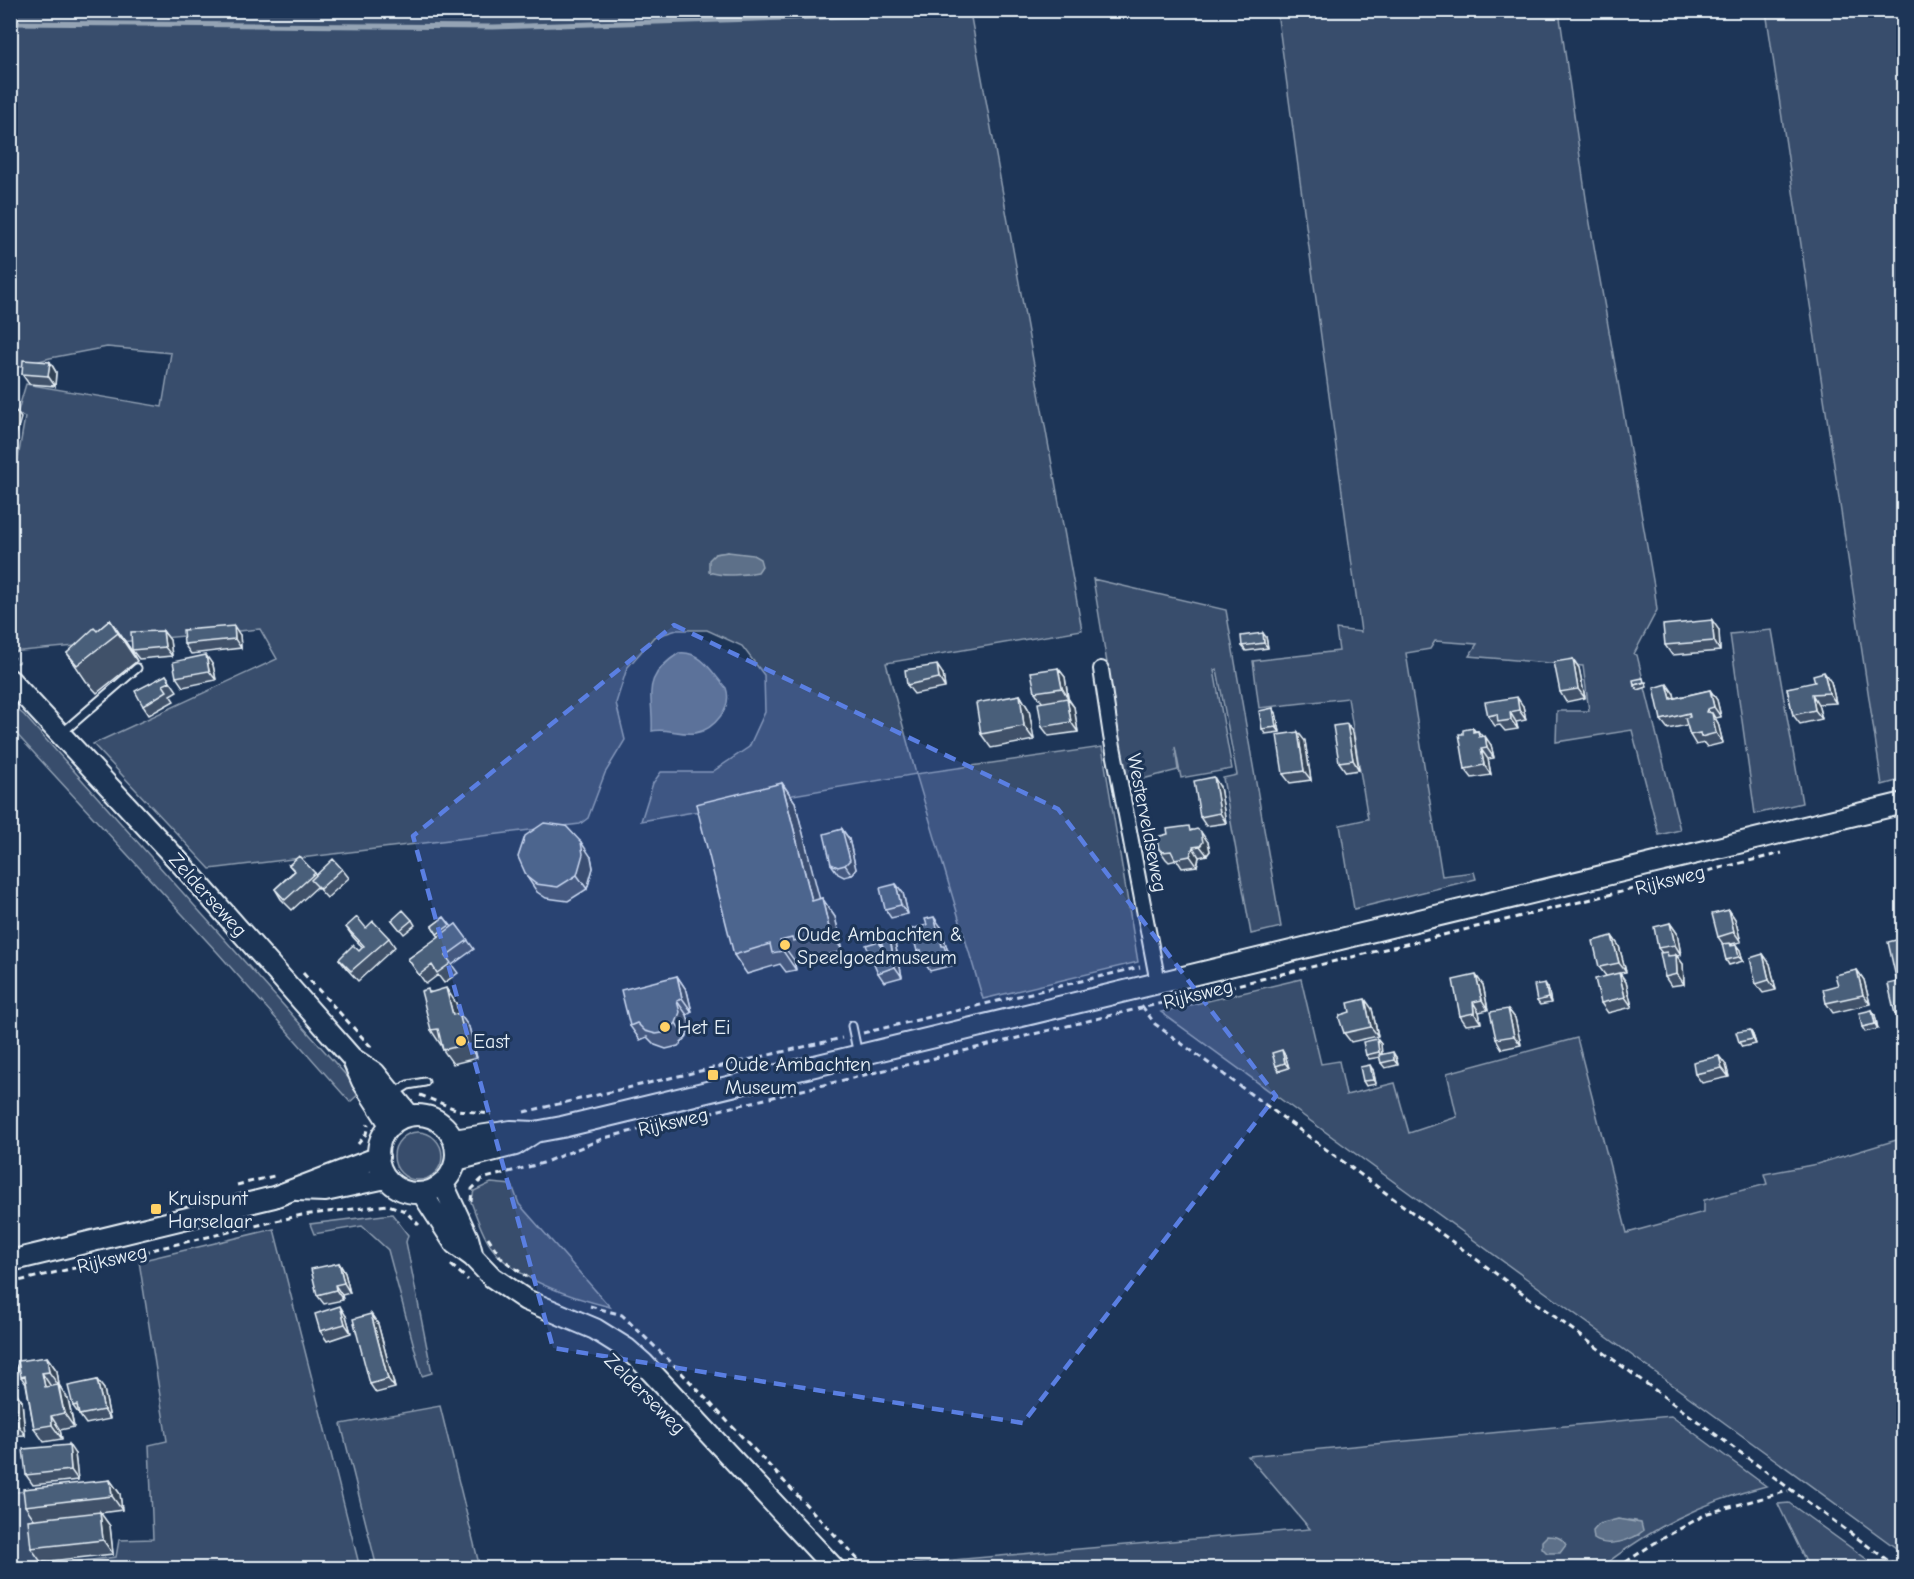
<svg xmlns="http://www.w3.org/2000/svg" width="1914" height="1579" font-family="'Comic Neue',sans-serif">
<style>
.green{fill:#374d6c;stroke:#909fb2;stroke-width:1.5;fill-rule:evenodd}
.water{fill:#5d7089;stroke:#95a4b5;stroke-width:1.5}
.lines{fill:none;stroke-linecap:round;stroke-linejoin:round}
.stream{stroke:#95a4b5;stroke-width:5}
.service-casing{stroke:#e8f1f8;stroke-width:11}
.minor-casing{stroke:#e8f1f8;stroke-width:18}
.secondary-casing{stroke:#e8f1f8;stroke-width:24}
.path{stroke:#e8f1f8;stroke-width:3;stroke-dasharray:6 4.5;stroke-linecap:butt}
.service{stroke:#1d3557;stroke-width:7}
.minor{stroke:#1d3557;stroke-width:14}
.secondary{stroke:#1d3557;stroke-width:20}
.wall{fill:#3f5169;stroke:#e8f1f8;stroke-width:1.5}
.shaded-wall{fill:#334255;stroke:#e8f1f8;stroke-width:1.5}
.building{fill:#495e7a;stroke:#e8f1f8;stroke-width:1.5}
.marked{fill:#5a7fe2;fill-opacity:0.2;stroke:#5a7fe2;stroke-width:4.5;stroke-dasharray:12 8;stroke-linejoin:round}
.poi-dot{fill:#ffd166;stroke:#1d3557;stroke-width:2}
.labels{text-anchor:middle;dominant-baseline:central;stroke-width:6;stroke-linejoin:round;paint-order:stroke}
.street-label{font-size:20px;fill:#e8f1f8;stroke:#1d3557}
.poi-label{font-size:20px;fill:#e8f1f8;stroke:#1d3557;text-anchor:start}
</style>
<rect width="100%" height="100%" fill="#1d3557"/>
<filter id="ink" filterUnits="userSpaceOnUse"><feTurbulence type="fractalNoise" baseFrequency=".0167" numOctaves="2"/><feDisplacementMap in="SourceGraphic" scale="12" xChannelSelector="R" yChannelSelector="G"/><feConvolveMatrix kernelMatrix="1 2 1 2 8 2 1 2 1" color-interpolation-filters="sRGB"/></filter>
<g filter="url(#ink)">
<!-- green -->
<path class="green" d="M11,11H1008L970,12L1082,630L886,663L916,774L1102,747L1138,962L983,999L916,774L641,821L653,783L661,772H712L749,747L765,712L764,675L742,646L707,630H677L654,637L627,668L616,703L625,740L605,773L588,818L580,824L210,869L93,744L277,659L260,629L11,652V476H15L25,417L17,414L26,384L162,407L171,353L107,347L50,358L11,369ZM728,552L749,574H733L715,554Z
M1277,11H1559L1588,212L1654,586L1657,610L1634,654L1637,655L1680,830L1659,835L1632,730L1556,742L1557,711H1589L1583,666L1469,656L1477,644L1435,641L1430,649L1406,653L1442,876L1474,872L1476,879L1354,909L1340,825L1368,819L1348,698L1259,708L1253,661L1339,651L1336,629L1361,632Z
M1766,11H1903L1904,779L1882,785Z
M1093,579L1226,610L1281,927L1251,934L1223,778L1237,775L1217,669L1214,670L1232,769L1181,778L1175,747L1178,770L1127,783Z
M1772,630L1802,803L1755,814L1730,634Z
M10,704L24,715L361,1092L350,1102L218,953L11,728Z
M1301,979L1321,1064L1339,1061L1346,1095L1395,1083L1409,1133L1457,1117L1447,1073L1577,1038L1627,1233L1704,1212V1200L1767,1184L1764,1174L1817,1164L1903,1138V1553L1161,1012Z
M394 1156a24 24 0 1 1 48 0a24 24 0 1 1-48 0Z
M491,1183L512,1185L519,1204L610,1307C574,1298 516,1280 492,1248C482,1235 477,1217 471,1202L474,1191Z
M392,1214L408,1235L406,1242L432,1373L422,1376L388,1250L362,1226L314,1234L310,1224Z
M274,1229L360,1568H11L10,1493L41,1489L50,1565L116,1557L119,1540L153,1539L149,1445L167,1441L139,1261Z
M440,1406L480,1568H377L341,1424Z
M1671,1416L1766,1486C1699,1503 1654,1527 1600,1568L872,1567L1310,1529L1248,1456ZM1628,1520L1636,1521L1639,1535L1618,1542Z
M1789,1503L1879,1568H1809L1778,1504Z"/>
<!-- water -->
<path class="water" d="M728,552L753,555L760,559L762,566L758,572C744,575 723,577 709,572V560L715,554Z
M679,653C701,650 713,674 726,688C733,707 714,730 695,733C680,735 667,728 652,731C654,695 639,679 679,653Z
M1618,1519L1641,1523L1643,1531C1631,1541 1607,1548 1594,1539L1593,1531L1599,1524Z
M1547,1536C1555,1536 1562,1537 1566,1545L1560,1553H1547L1542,1548V1541Z"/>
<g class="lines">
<!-- stream -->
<path class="stream" d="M10,23L493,27L978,12L1140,10"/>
<!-- service casing -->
<g class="service-casing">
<path id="service" d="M62,733L137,668
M852,1026L858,1055
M395,1093L408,1085L425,1082"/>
</g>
<!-- minor casing -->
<g class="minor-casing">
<path id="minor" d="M1101,669L1111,736L1158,983"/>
</g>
<!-- secondary casing -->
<g class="secondary-casing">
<path id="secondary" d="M10,680L183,866L352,1058L375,1073L410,1116
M352,1058L362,1081L391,1126
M378 1154a39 39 0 1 1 78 0a39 39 0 1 1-78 0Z
M454,1140L511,1131L535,1132L562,1127L1904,803
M456,1160L515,1145L535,1132
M443,1184L468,1238L473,1257
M297,1190L325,1191L386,1178
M422,1193L455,1244L473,1257L492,1277L526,1300L595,1329L627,1349L643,1363L834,1568
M10,1261L274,1197L379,1157"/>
</g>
<!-- path -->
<path class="path" d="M10,655L19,663
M303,973L374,1050
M1142,1006L1155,1024L1898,1568
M863,1033L1140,967
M420,1095L458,1110L491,1114
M524,1112L842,1038
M358,1144L366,1134L368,1124
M237,1185L274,1176
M471,1201L472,1189L482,1179L543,1163L604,1138L1782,853
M488,1237L501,1258L527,1277
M451,1265L468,1280
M10,1283L302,1215L388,1205L405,1211L419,1225
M590,1306L622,1315L677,1368L866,1568
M1617,1568L1653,1544L1708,1513L1788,1491"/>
<!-- service -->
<use href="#service" class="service"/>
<!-- minor -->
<use href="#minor" class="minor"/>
<!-- secondary -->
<use href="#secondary" class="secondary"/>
</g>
<!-- wall -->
<path class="wall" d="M50,362L56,372L55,386L29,384L22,374Z
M110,620L129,647L137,661L97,693L86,681L67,653L97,631Z
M1719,630L1720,651L1672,655L1665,645Z
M163,631L170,640L172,656L139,659L132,650Z
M240,635L241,648L191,654L184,644Z
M1266,637L1268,648L1246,651L1242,646Z
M1573,659L1579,668L1585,698L1566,702L1560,692Z
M213,665L216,680L183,687L176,677Z
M1058,668L1065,677L1068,698L1074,707L1078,732L1049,736L1042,727V702L1035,692Z
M943,674L945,688L914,694L907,685Z
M166,675L177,691L170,695L174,701L149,715L143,706Z
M1646,682L1647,687L1638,690L1634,685Z
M1831,682L1836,703L1818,704L1822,719L1800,724L1793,715L1787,688Z
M1710,690L1717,700L1721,717L1715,718L1718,723L1723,743L1707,747L1704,743L1696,745L1690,735L1687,725L1668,729L1661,720L1674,694L1675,698Z
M1020,695L1029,710L1034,740L991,748L981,734Z
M1523,706L1526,720L1516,722L1518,729L1505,731L1500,725L1495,726L1488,716Z
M1276,713L1280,732L1265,734L1262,729Z
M1347,724L1353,733L1359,770L1346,772L1339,762Z
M1473,728L1475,731H1478L1482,736L1491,745L1494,758L1488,759L1491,775L1472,778L1465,769L1463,734Z
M1305,741L1311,780L1290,783L1283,774Z
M782,783L795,802L819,899L822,898L835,917L843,951L806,960L805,957L794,960L796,970L786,972L780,964L747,974L734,955Z
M1220,787L1226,823L1206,826L1200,817Z
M842,829L849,839L856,869L852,875L844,877L838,874L831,864Z
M1192,830L1208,842L1210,851L1207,855L1199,857L1197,866L1182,868L1177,860L1169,862L1166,859L1159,849Z
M591,857L593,868L587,889L568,901L546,898L537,892L527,877Z
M289,865L315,873L316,875L342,869L349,878L327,898L317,887L292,910L281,899L275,889L294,871Z
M896,884L903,893L908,914L891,918L885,909Z
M1729,910L1735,919L1741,942L1731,944L1733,946L1736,945L1740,950L1743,961L1729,965L1726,960L1723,944L1718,937Z
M444,917L452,927L456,924L474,949L452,965L458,973L444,983L438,975L426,984L408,959L439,937L432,926Z
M392,920H412L415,925L404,934Z
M1670,923L1677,933L1681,955L1677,956L1683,964L1684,984L1671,986L1665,977L1662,953L1658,948Z
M346,927L366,928L389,938L395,947L358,981L346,968L339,959L359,951L363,948L353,937Z
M941,927L947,949L951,955L954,965L930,971L917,951Z
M889,933L895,943L902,977L884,982L878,973L879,941L883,947Z
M1612,936L1619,946L1626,972L1620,973L1626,982L1632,1007L1608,1013L1601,1003L1606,976L1599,967Z
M1904,938V1023H1902L1895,1014L1897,982Z
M1763,954L1770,964L1776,990L1763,993L1756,984Z
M1857,970L1864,980L1870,1004L1833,1013L1826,1003L1838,985Z
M677,976L687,991L692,1012L687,1015L690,1027L686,1038L678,1046L666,1049L655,1045L647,1037L640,1040L630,1026Z
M1483,985L1488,1010L1479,1012L1481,1023L1466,1025L1460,1016Z
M1548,988L1551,1003L1540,1005L1537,1001Z
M430,992L456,1003L459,1013L469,1027L477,1058L453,1064L443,1050L441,1045L431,1030Z
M1372,1009L1378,1036L1351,1042L1344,1033Z
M1508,1009L1515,1018L1521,1045L1502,1049L1496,1039Z
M1872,1010L1875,1015L1878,1029L1865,1032L1862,1027Z
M1750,1030L1753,1035L1756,1044L1742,1047L1739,1042Z
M1377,1039L1381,1044L1382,1055L1396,1057L1398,1065L1385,1068L1381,1063L1380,1057L1369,1059L1366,1055Z
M1285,1055L1289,1068L1279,1071L1276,1066Z
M1726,1065L1729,1077L1702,1083L1695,1074Z
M1373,1070L1376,1084L1366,1086L1363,1081Z
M339,1263L345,1273L350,1293L342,1295L343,1300L324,1304L317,1295Z
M371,1314L378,1324L395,1388L376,1393L370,1384Z
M346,1316L351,1333L327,1341L320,1331Z
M10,1353L18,1370L14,1371L16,1383L10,1384Z
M47,1357L57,1371L59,1385L68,1399L74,1427L60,1430L62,1439L44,1442L34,1428L26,1384L21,1377Z
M97,1380L104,1389L110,1419L86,1424L73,1406Z
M15,1391L22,1401L25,1435L10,1436V1392Z
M75,1454L78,1480L33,1485L26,1475Z
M110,1480L120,1494L122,1510L100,1513L110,1526L113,1554L41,1562L31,1548L34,1519L25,1506Z"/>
<!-- shaded-wall -->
<path class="shaded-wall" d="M50,362L56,372L55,386L48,376Z
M14,409L21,418L12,449L10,447V422Z
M110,620L129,647L137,661L118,633Z
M1712,620L1719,630L1720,651L1714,641Z
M234,626L240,635L241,648L235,639Z
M163,631L170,640L172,656L165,647Z
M1263,633L1266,637L1268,648L1264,643Z
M206,655L213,665L216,680L209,671Z
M1573,659L1579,668L1585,698L1578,689Z
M937,665L943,674L945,688L939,678Z
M1058,668L1065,677L1068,698L1062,688Z
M1824,672L1831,682L1836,703L1829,693Z
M1667,684L1674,694L1677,709L1671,699Z
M1710,690L1717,700L1721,717L1714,707Z
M1812,694L1818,704L1822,719L1815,710Z
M1020,695L1029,710L1034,740L1024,726Z
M1517,697L1523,706L1526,720L1519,710Z
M1067,698L1074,707L1078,732L1071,722Z
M1273,708L1276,713L1280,732L1276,727Z
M1707,709L1713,717L1712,713L1718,723L1723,743L1716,733L1706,712Z
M1510,712L1516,722L1518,729L1511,720Z
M1347,724L1353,733L1359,770L1353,760Z
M1298,732L1305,741L1311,780L1304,771Z
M1485,736L1491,745L1494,758L1487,748Z
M1481,749L1488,759L1491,775L1484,765Z
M1214,777L1220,787L1226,823L1220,813Z
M782,783L795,802L825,920L812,901Z
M842,829L849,839L856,869L852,875L845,865Z
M1201,832L1208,842L1210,851L1207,855L1200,846Z
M581,842L591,857L593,868L587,889L577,875Z
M1193,847L1199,857L1197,866L1190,856Z
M896,884L903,893L908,914L901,905Z
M822,898L835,917L843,951L830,932Z
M1729,910L1735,919L1741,942L1734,932Z
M934,917L941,927L947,949L951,955L954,965L942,946Z
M1670,923L1677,933L1681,955L1675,945Z
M889,933L895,943L902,977L895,967Z
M1612,936L1619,946L1626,972L1619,963Z
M780,941L794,960L796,970L783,951Z
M1736,945L1740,950L1743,961L1739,957Z
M1763,954L1770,964L1776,990L1769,980Z
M1676,955L1683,964L1684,984L1677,974Z
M1857,970L1864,980L1870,1004L1863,995Z
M1619,973L1626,982L1632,1007L1625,997Z
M1476,975L1483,985L1488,1010L1482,1000Z
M677,976L687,991L692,1012L682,998Z
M1545,983L1548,988L1551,1003L1548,998Z
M446,988L456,1003L463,1029L453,1015Z
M1365,999L1372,1009L1378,1036L1371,1027Z
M677,1001L687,1015L690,1027L686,1038L676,1023Z
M1473,1002L1479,1012L1481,1023L1474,1013Z
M1508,1009L1515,1018L1521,1045L1514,1036Z
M1872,1010L1875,1015L1878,1029L1875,1024Z
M459,1013L469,1027L477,1058L467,1044Z
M1750,1030L1753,1035L1756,1044L1753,1039Z
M1377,1039L1381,1044L1382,1057L1379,1052Z
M1282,1050L1285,1055L1289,1068L1285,1063Z
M1393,1052L1396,1057L1398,1065L1394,1060Z
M1719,1056L1726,1065L1729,1077L1722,1068Z
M1370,1065L1373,1070L1376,1084L1373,1080Z
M339,1263L345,1273L350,1293L344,1283Z
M335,1285L342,1295L343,1300L336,1290Z
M340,1306L346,1316L351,1333L345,1324Z
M371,1314L378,1324L395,1388L388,1379Z
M10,1353L18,1370L10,1359Z
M47,1357L57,1371L59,1385L68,1399L74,1427L64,1413L59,1386L49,1372Z
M10,1366L14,1371L16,1383L10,1375Z
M42,1373L52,1388L45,1387Z
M97,1380L104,1389L110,1419L104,1410Z
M15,1391L22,1401L25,1435L18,1425Z
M51,1416L60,1430L62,1439L52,1425Z
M69,1445L75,1454L78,1480L71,1470Z
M110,1480L120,1494L122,1510L112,1496Z
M100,1512L110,1526L113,1554L103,1540Z"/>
<!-- building -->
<path class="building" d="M23,360L50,362L48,376L22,374Z
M10,408L14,409L10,422Z
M110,620L118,633L77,665L67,653L94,628L97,631Z
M1712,620L1714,641L1665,645L1663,625Z
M234,626L235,639L184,644L183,630Z
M163,631L165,647L132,650L131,632Z
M1263,633L1264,643L1242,646L1241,636Z
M206,655L209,671L176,677L173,662Z
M1573,659L1578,689L1560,692L1554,662Z
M937,665L939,678L907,685L905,670Z
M1058,668L1062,688L1035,692L1031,672Z
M1824,672L1829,693L1812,694L1815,710L1793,715L1787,688L1815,682L1813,675Z
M166,675L170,682L163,685L167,691L143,706L135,691Z
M1643,678L1644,682L1634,685L1633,680Z
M1667,684L1671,699L1710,690L1714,707L1707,709L1706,712L1712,713L1716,733L1701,737L1700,733L1690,735L1685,718L1690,717L1689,713L1661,720L1654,688Z
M1020,695L1024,726L981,734L976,703Z
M1517,697L1519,710L1510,712L1511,720L1498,722L1497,714L1488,716L1485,702Z
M1067,698L1071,722L1042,727L1038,703Z
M1273,708L1276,727L1262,729L1259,711Z
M1347,724L1353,760L1339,762L1333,726Z
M1473,728V732L1478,731L1479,737L1485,736L1487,748L1481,749L1484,765L1465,769L1459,734H1463V730Z
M1298,732L1304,771L1283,774L1277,735Z
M1214,777L1220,813L1200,817L1194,781Z
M782,783L812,901L822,898L830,932L793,941L792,938L780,941L783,951L772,953L770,944L734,955L696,804Z
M544,823L566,826L581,842L583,854L577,875L558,887L536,884L527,877L518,857L525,836Z
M1189,826L1190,831L1197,829L1201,832L1203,842L1200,846L1193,847L1190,856L1175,859L1171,851L1163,852L1159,849L1157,840L1160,836L1168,834L1167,829Z
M842,829L850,860L845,865L838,867L831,864L824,834Z
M299,856L315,873L285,900L275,889L295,871L289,865Z
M333,859L342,869L320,889L311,880Z
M896,884L901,905L885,909L880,888Z
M403,910L412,920L400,930L392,920Z
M1729,910L1734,932L1718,937L1712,914Z
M357,917L366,928L373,921L389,938L351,971L339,959L353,945L359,951L364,946L346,927Z
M444,917L450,925L437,934L432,926Z
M934,917L942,946H944L947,955L923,961L921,950L917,951L911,929L927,925L925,919Z
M1670,923L1675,945L1658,948L1654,927Z
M456,924L468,940L446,956L451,963L437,973L432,965L419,975L408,959Z
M889,933L895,967L878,973L866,945L879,941L881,947H883L880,936Z
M1612,936L1619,963L1599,967L1593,941Z
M1904,938V973L1901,974L1904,983V1012L1895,1014L1888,984L1897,982L1888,942Z
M1730,943L1731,946L1736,945L1739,957L1726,960L1722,944Z
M1667,952L1668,956L1676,955L1677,974L1665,977L1660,953Z
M1763,954L1769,980L1756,984L1750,958Z
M1857,970L1863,995L1826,1003L1823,989L1838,985L1835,975Z
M1619,973L1625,997L1601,1003L1595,979Z
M1476,975L1482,1000L1473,1002L1474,1013L1460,1016L1453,980Z
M677,976L682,998L677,1001L680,1012L676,1023L668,1032L656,1034L645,1031L637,1023L630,1026L621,990Z
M1545,983L1548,998L1537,1001L1534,985Z
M446,988L453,1015L459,1013L467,1044L443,1050L438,1029L431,1030L421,991L428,989L429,993Z
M1365,999L1371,1027L1344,1033L1339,1018L1340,1015L1350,1012L1348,1003Z
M1508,1009L1514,1036L1496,1039L1490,1012Z
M1872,1010L1875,1024L1862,1027L1859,1013Z
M1750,1030L1753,1039L1739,1042L1736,1032Z
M1377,1039L1379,1052L1366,1055L1363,1042Z
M1282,1050L1285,1063L1276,1066L1272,1053Z
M1393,1052L1394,1060L1381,1063L1379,1055Z
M1719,1056L1722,1068L1695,1074L1693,1062Z
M1370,1065L1373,1080L1363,1081L1360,1067Z
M339,1263L344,1283L335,1285L336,1290L317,1295L311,1269Z
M340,1306L345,1324L320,1331L315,1314Z
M371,1314L388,1379L370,1384L353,1319Z
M47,1357L49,1372L42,1373L45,1387L58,1385L64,1413L51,1416L52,1425L34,1428L25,1376L21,1377L18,1361Z
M97,1380L104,1410L79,1415L77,1405L73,1406L68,1386Z
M15,1391L18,1425L10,1426V1392Z
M69,1445L71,1470L26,1475L23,1449Z
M110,1480L112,1496L25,1506L23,1489Z
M100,1512L103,1540L31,1548L28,1520Z"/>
</g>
<!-- marked area -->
<path class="marked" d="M674,625L1058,809L1276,1096L1023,1423L553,1348L413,836Z"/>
<!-- markers -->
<g class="poi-dot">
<circle cx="785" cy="945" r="6"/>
<circle cx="665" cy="1027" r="6"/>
<circle cx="461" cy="1041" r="6"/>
<rect x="707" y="1069" width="12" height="12" rx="3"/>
<rect x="150" y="1203" width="12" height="12" rx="3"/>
</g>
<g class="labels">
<!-- street labels -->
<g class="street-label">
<text transform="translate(1147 823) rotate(79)">Westerveldseweg</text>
<text transform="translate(1670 880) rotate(-14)">Rijksweg</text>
<text transform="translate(208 895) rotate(48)">Zelderseweg</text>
<text transform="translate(1198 994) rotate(-14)">Rijksweg</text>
<text transform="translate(673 1122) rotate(-13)">Rijksweg</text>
<text transform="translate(112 1259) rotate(-13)">Rijksweg</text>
<text transform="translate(645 1394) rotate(45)">Zelderseweg</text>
</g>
<!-- poi labels -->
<g class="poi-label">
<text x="797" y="934">Oude Ambachten &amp;<tspan x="797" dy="23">Speelgoedmuseum</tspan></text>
<text x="677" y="1027">Het Ei</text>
<text x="473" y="1041">East</text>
<text x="725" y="1064">Oude Ambachten<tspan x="725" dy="23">Museum</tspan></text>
<text x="168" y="1198">Kruispunt<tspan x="168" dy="23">Harselaar</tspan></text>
</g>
</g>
<!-- margin -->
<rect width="1914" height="1579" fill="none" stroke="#1d3557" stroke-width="36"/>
<rect x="18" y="18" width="1878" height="1543" fill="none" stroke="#e8f1f8" stroke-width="2" filter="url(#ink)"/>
</svg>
